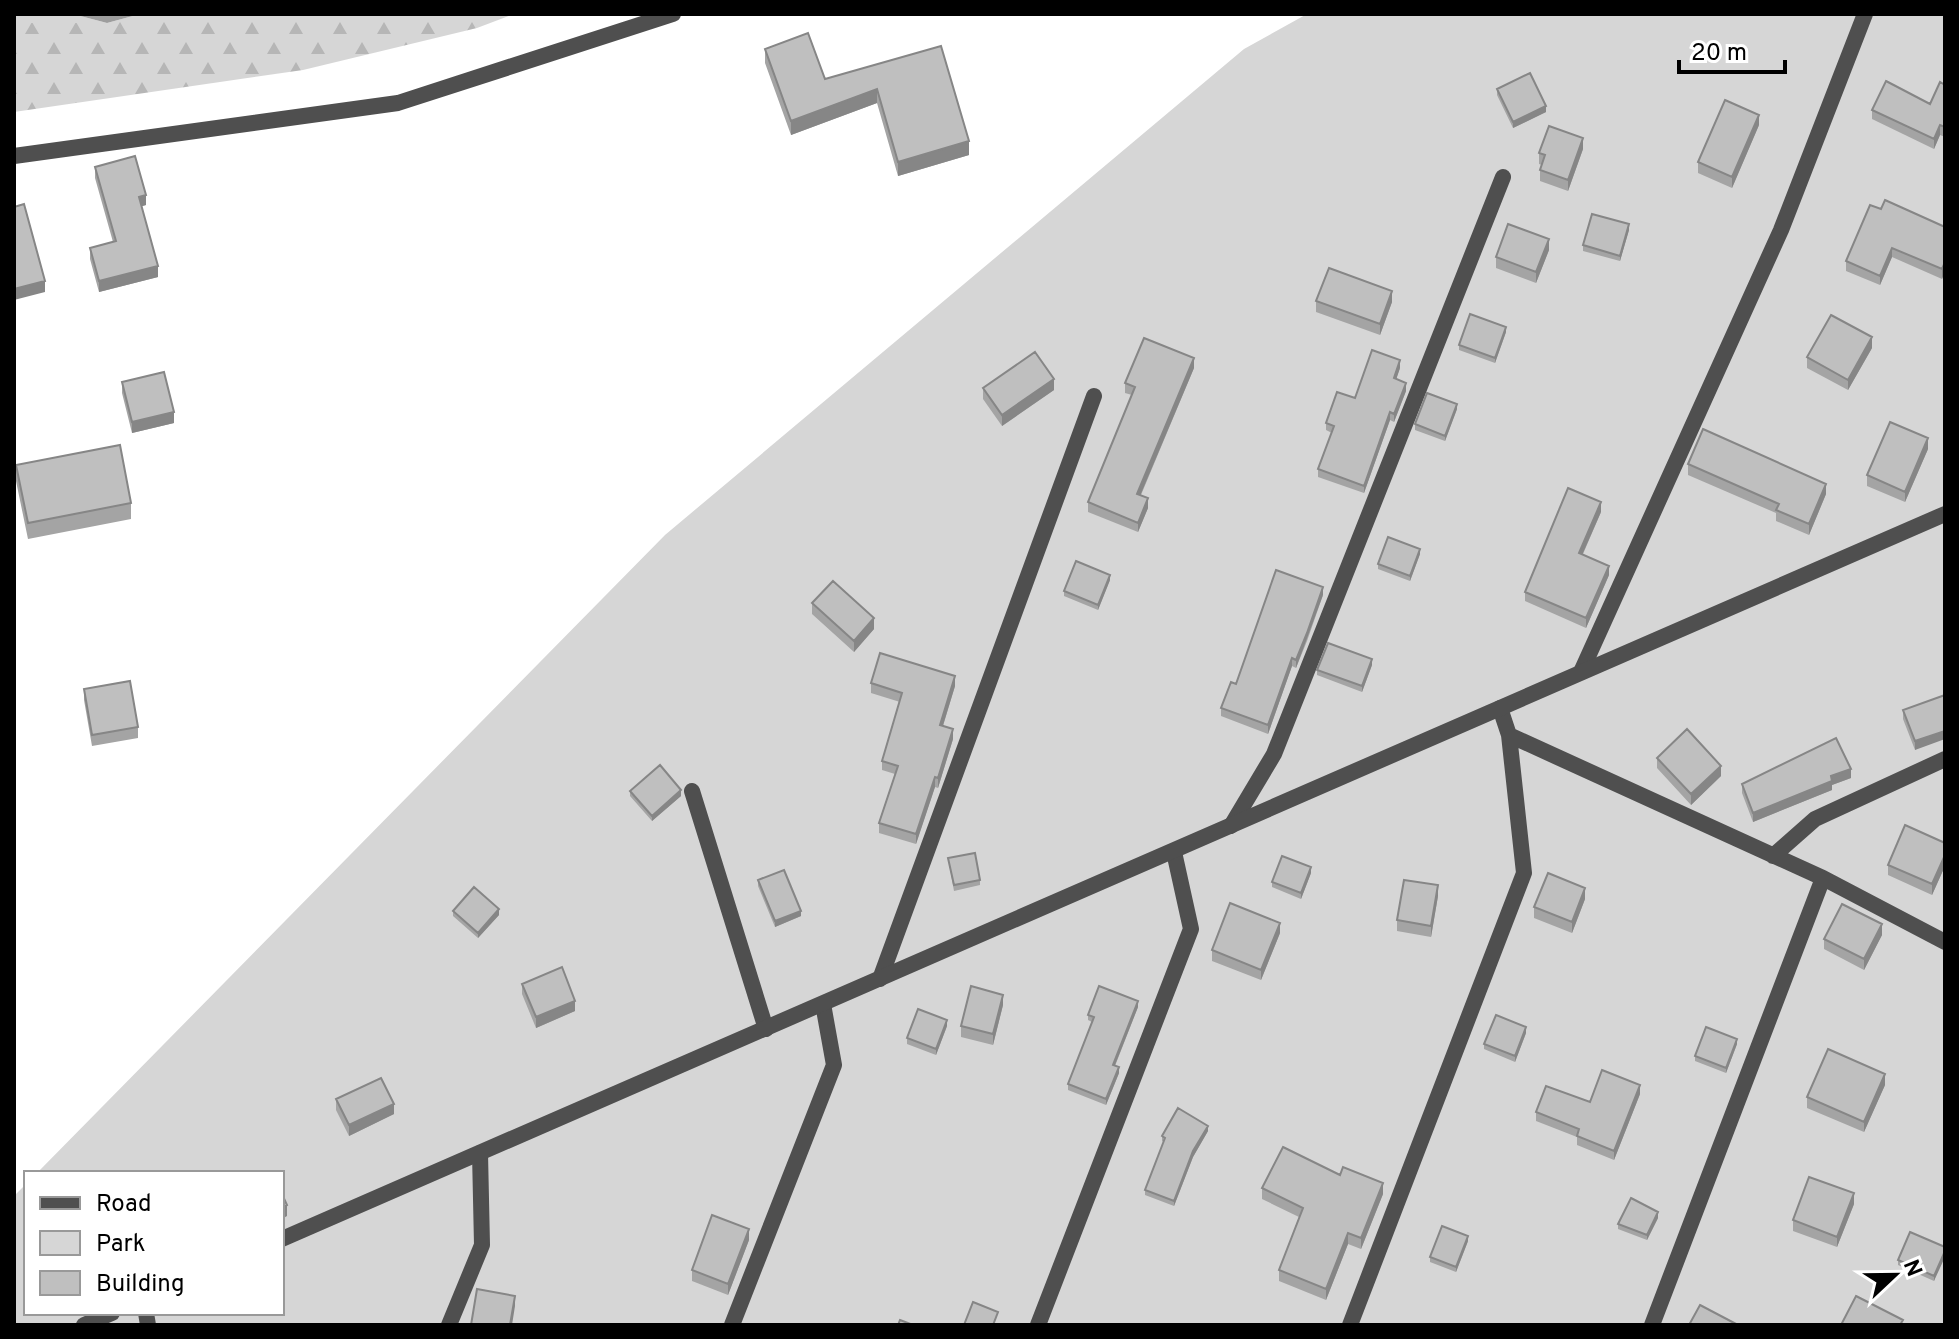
<svg xmlns="http://www.w3.org/2000/svg" width="1959" height="1339" font-family="Overpass,sans-serif">
<style>
.grass{fill:url(#grass-tufts)}
.forest{fill:url(#forest-firs)}
.green{fill:#d6d6d6}
.water{fill:url(#water-rules)}
.lines{fill:none;stroke-linecap:round;stroke-linejoin:round}
.lane{stroke:#4f4f4f;stroke-width:16}
.street{stroke:#4f4f4f;stroke-width:16}
.wall{fill:#a4a4a4}
.shaded-wall{fill:#868686}
.building{fill:#bfbfbf;stroke:#868686;stroke-width:2}
</style>
<defs>
<pattern id="grass-tufts" width="24" height="20" patternUnits="userSpaceOnUse" patternTransform="scale(2)"><rect width="24" height="20" fill="#d6d6d6"/><path d="M3 7l-1-3M5 7V3M7 7l1-3M15 17l-1-3M17 17v-4M19 17l1-3" fill="none" stroke="#b6b6b6"/></pattern>
<pattern id="forest-firs" width="22" height="20" patternUnits="userSpaceOnUse" patternTransform="scale(2)"><rect width="22" height="20" fill="#d6d6d6"/><path d="M5 1l3.5 6h-7zM16 11l3.5 6h-7z" fill="#b6b6b6"/></pattern>
<pattern id="water-rules" width="6" height="5" patternUnits="userSpaceOnUse" patternTransform="scale(2)"><rect width="6" height="5" fill="#9d9d9d"/><path d="M0 2.5h6" fill="none" stroke="#858585"/></pattern>
</defs>
<rect width="100%" height="100%" fill="#fff"/>
<!-- grass -->
<path class="grass" d="M14,14H73L107,23H14Z"/>
<!-- forest -->
<path class="forest" d="M140,14H514L477,28L303,70L14,112V23H107Z"/>
<!-- green -->
<path class="green" d="M1307,14H1945V1325H14V1196L26,1184V1313H282V1173H37L665,535L1244,49Z"/>
<!-- water -->
<path class="water" d="M73,14H140L107,23Z"/>
<g class="lines">
<!-- lane -->
<path class="lane" d="M1581,672L1781,230L1865,14
M1500,708L1509,735L1823,878L1945,942
M692,791L766,1029
M1231,826L1274,754L1503,177
M1773,856L1815,819L1945,759
M880,979L1094,396
M146,1313L148,1325
M449,1325L482,1245L480,1153
M732,1325L834,1065L823,1004
M1038,1325L1191,929L1174,852
M1350,1325L1524,873L1509,735
M1652,1325L1823,878"/>
<!-- street -->
<path class="street" d="M14,156L398,103L673,14
M282,1239L1945,514
M84,1325L112,1313"/>
</g>
<!-- wall -->
<path class="wall" d="M941,46L969,155L898,176L877,103L791,135L765,63V49L825,79Z
M1945,85V137L1940,135L1934,149L1872,119V110L1930,104Z
M1497,89L1546,112L1513,128L1497,95Z
M1759,125L1732,188L1698,173V162Z
M1583,149L1568,191L1540,181V170L1542,165L1539,164V153Z
M95,167L146,205L142,206L158,277L99,292L90,259V248L113,242L95,178Z
M1945,227V271L1942,279L1892,257L1880,285L1846,271V261Z
M1629,230L1620,261L1583,251V245Z
M1549,250L1536,283L1496,268V257Z
M1316,301L1392,302L1380,335L1316,312Z
M1506,332L1495,363L1459,350V345Z
M1872,348L1848,390L1807,368V357Z
M1194,368L1141,495L1148,508L1138,532L1088,512V502L1132,395L1125,393V383Z
M1400,368L1396,379L1406,391L1394,422L1390,420L1364,493L1318,477V469L1332,433L1326,430V423L1355,398Z
M122,382L174,423L132,433L122,393Z
M983,388L1054,390L1002,426L983,399Z
M1457,409L1445,441L1415,430V424Z
M1928,449L1905,502L1867,486V475Z
M1688,464L1826,494L1809,535L1776,521V513L1688,475Z
M16,465L131,503V519L28,539L16,481Z
M1601,512L1583,554L1609,575L1586,628L1525,601V592Z
M1420,554L1410,581L1378,569V564Z
M1110,580L1098,610L1064,596V591Z
M1323,595L1307,641L1296,668L1292,666L1268,734L1221,716V708L1236,684Z
M812,603L874,629L854,652L812,614Z
M1372,665L1362,692L1317,675V670Z
M871,683L955,686L943,726L953,739L938,788L935,787L916,844L879,833V823L895,774L882,770V761L900,702L871,693Z
M84,689L138,727V738L92,746L84,700Z
M1945,695L1915,750L1903,719V710Z
M1657,758L1721,776L1691,805L1657,768Z
M1851,778L1832,785V790L1753,822L1742,793V784Z
M630,791L681,796L652,821L630,796Z
M1945,843V866L1932,895L1888,875V865Z
M948,858L980,880V885L954,891Z
M1311,873L1301,899L1272,887V882Z
M758,880L801,916L775,927L758,886Z
M1438,896L1431,937L1397,931V920Z
M1585,899L1572,933L1534,918V907Z
M453,911L499,915L478,938L453,916Z
M1280,933L1261,980L1212,961V950Z
M1882,935L1864,970L1824,949V939Z
M522,984L575,1011L536,1028L522,994Z
M1003,1005L993,1045L961,1037V1026Z
M1138,1007L1115,1066L1119,1073L1106,1105L1068,1090V1084L1092,1022L1088,1020V1015Z
M947,1026L936,1055L907,1044V1038Z
M1526,1033L1515,1062L1484,1049V1044Z
M1737,1044L1726,1073L1695,1061V1056Z
M1885,1085L1864,1132L1807,1108V1097Z
M1640,1094L1614,1160L1577,1145V1137L1536,1121V1112Z
M336,1099L394,1114L349,1136L336,1110Z
M1208,1131L1193,1157L1174,1206L1145,1195V1190L1164,1142L1162,1141V1136Z
M1340,1175L1383,1194L1361,1249L1348,1244L1326,1300L1279,1281V1270L1299,1217L1262,1199V1188Z
M1854,1204L1837,1247L1793,1231V1220Z
M1658,1218L1647,1240L1618,1229V1224Z
M749,1240L728,1295L692,1281V1270Z
M1468,1241L1456,1272L1430,1262V1257Z
M1945,1247L1934,1281L1898,1265V1260Z"/>
<!-- shaded-wall -->
<path class="shaded-wall" d="M877,89V103L791,135V121Z
M1546,106V112L1513,128V122Z
M1759,115V125L1732,188V177Z
M1940,125V135L1934,149V139Z
M1583,138V149L1568,191V180Z
M969,141V155L898,176V162Z
M146,195V205L139,207V197Z
M1629,224V230L1620,261V256Z
M1549,239V250L1536,283V272Z
M1892,248V257L1880,285V276Z
M1945,262V271L1942,279V269Z
M158,266V277L99,292V281Z
M45,281V292L14,300V289Z
M1392,291V302L1380,335V324Z
M1506,327V332L1495,363V358Z
M1872,337V348L1848,390V380Z
M1194,358V368L1137,503V494Z
M1400,360V368L1394,386V378Z
M1054,379V390L1002,426V415Z
M1406,383V391L1394,422V414Z
M1457,404V409L1445,441V436Z
M174,412V423L132,433V422Z
M1390,412V420L1364,493V486Z
M1928,438V449L1905,502V492Z
M1826,484V494L1809,535V524Z
M1148,498V508L1138,532V523Z
M1601,502V512L1579,562V553Z
M1420,549V554L1410,581V576Z
M1609,566V575L1586,628V618Z
M1110,575V580L1098,610V605Z
M1323,587V595L1296,668V660Z
M874,618V629L854,652V641Z
M1292,658V666L1268,734V725Z
M1372,659V665L1362,692V686Z
M955,676V686L940,735V725Z
M953,729V739L938,788V778Z
M1945,731V739L1915,750V741Z
M1721,766V776L1691,805V794Z
M1851,769V778L1832,785V790L1753,822V813L1831,776Z
M935,777V787L916,844V834Z
M681,790V796L652,821V816Z
M1945,855V866L1932,895V884Z
M1311,867V873L1301,899V893Z
M1438,885V896L1431,937V926Z
M1585,888V899L1572,933V922Z
M499,909V915L478,938V933Z
M801,911V916L775,927V921Z
M1280,923V933L1261,980V970Z
M1882,924V935L1864,970V959Z
M1003,995V1005L993,1045V1034Z
M575,1001V1011L536,1028V1017Z
M1138,1001V1007L1113,1070V1065Z
M947,1020V1026L936,1055V1049Z
M1526,1027V1033L1515,1062V1056Z
M1737,1039V1044L1726,1073V1068Z
M1119,1067V1073L1106,1105V1099Z
M1885,1074V1085L1864,1132V1122Z
M1640,1085V1094L1614,1160V1151Z
M394,1104V1114L349,1136V1125Z
M1208,1126V1131L1193,1157L1174,1206V1201L1193,1151Z
M1383,1183V1194L1361,1249V1238Z
M1854,1193V1204L1837,1247V1237Z
M287,1205V1216L282,1219V1208Z
M1658,1212V1218L1647,1240V1235Z
M749,1229V1240L728,1295V1284Z
M1348,1233V1244L1326,1300V1289Z
M1468,1236V1241L1456,1272V1267Z
M1945,1251V1257L1934,1281V1276Z
M515,1296V1306L512,1325H510Z"/>
<!-- building -->
<path class="building" d="M808,33L825,79L941,46L969,141L898,162L877,89L791,121L765,49Z
M1530,73L1546,106L1513,122L1497,89Z
M1886,81L1930,104L1940,82L1945,85V127L1940,125L1934,139L1872,110Z
M1725,100L1759,115L1732,177L1698,162Z
M1549,126L1583,138L1568,180L1540,170L1545,155L1539,153Z
M135,156L146,195L139,197L158,266L99,281L90,248L116,241L95,167Z
M1885,200L1945,227V262L1942,269L1892,248L1880,276L1846,261L1870,205L1881,209Z
M24,204L45,281L14,289V207Z
M1592,214L1629,224L1620,256L1583,245Z
M1508,224L1549,239L1536,272L1496,257Z
M1329,268L1392,291L1380,324L1316,301Z
M1470,314L1506,327L1495,358L1459,345Z
M1831,315L1872,337L1848,380L1807,357Z
M1144,338L1194,358L1137,494L1148,498L1138,523L1088,502L1135,387L1125,383Z
M1372,350L1400,360L1394,378L1406,383L1394,414L1390,412L1364,486L1318,469L1334,426L1326,423L1337,392L1355,398Z
M1035,352L1054,379L1002,415L983,388Z
M164,372L174,412L132,422L122,382Z
M1427,393L1457,404L1445,436L1415,424Z
M1890,422L1928,438L1905,492L1867,475Z
M1703,429L1826,484L1809,524L1776,510L1779,504L1688,464Z
M120,445L131,503L28,523L16,465Z
M1568,488L1601,502L1579,553L1609,566L1586,618L1525,592Z
M1388,537L1420,549L1410,576L1378,564Z
M1076,561L1110,575L1098,605L1064,591Z
M1276,570L1323,587L1307,633L1296,660L1292,658L1268,725L1221,708L1231,682L1236,684Z
M833,581L874,618L854,641L812,603Z
M1328,643L1372,659L1362,686L1317,670Z
M880,653L955,676L940,725L953,729L938,778L935,777L916,834L879,823L898,766L882,761L902,693L871,683Z
M130,681L138,727L92,735L84,689Z
M1945,695V731L1915,741L1903,710Z
M1687,729L1721,766L1691,794L1657,758Z
M1836,738L1851,769L1831,776L1832,781L1753,813L1742,784Z
M660,765L681,790L652,816L630,791Z
M1905,825L1945,843V855L1932,884L1888,865Z
M975,853L980,880L954,885L948,858Z
M1282,856L1311,867L1301,893L1272,882Z
M784,870L801,911L775,921L758,880Z
M1548,873L1585,888L1572,922L1534,907Z
M1404,880L1438,885L1431,926L1397,920Z
M474,887L499,909L478,933L453,911Z
M1230,903L1280,923L1261,970L1212,950Z
M1842,904L1882,924L1864,959L1824,939Z
M562,967L575,1001L536,1017L522,984Z
M971,986L1003,995L993,1034L961,1026Z
M1099,986L1138,1001L1113,1065L1119,1067L1106,1099L1068,1084L1094,1017L1088,1015Z
M918,1009L947,1020L936,1049L907,1038Z
M1496,1015L1526,1027L1515,1056L1484,1044Z
M1706,1027L1737,1039L1726,1068L1695,1056Z
M1828,1049L1885,1074L1864,1122L1807,1097Z
M1602,1070L1640,1085L1614,1151L1577,1136L1579,1129L1536,1112L1546,1086L1590,1102Z
M381,1078L394,1104L349,1125L336,1099Z
M1178,1108L1208,1126L1193,1151L1174,1201L1145,1190L1165,1138L1162,1136Z
M1283,1147L1340,1175L1343,1167L1383,1183L1361,1238L1348,1233L1326,1289L1279,1270L1303,1208L1262,1188Z
M1809,1177L1854,1193L1837,1237L1793,1220Z
M282,1194L287,1205L282,1208Z
M1631,1198L1658,1212L1647,1235L1618,1224Z
M712,1215L749,1229L728,1284L692,1270Z
M1442,1226L1468,1236L1456,1267L1430,1257Z
M1910,1232L1945,1247V1251L1934,1276L1898,1260Z
M477,1289L515,1296L510,1325H471Z
M1856,1296L1903,1320L1900,1325H1841Z
M973,1302L998,1312L993,1325H964Z
M1700,1305L1738,1325H1689Z
M900,1320L913,1325H898Z"/>
<!-- border -->
<rect width="1959" height="1339" fill="none" stroke="#000000" stroke-width="32"/>
<!-- legend -->
<rect x="24" y="1171" width="260" height="144" fill="#ffffff" stroke="#999999" stroke-width="2"/>
<rect x="40" y="1197" width="40" height="12" fill="#4f4f4f" stroke="#999999" stroke-width="2"/>
<text x="96" y="1211" font-size="24" fill="#000000">Road</text>
<rect x="40" y="1231" width="40" height="24" fill="#d6d6d6" stroke="#999999" stroke-width="2"/>
<text x="96" y="1251" font-size="24" fill="#000000">Park</text>
<rect x="40" y="1271" width="40" height="24" fill="#bfbfbf" stroke="#999999" stroke-width="2"/>
<text x="96" y="1291" font-size="24" fill="#000000">Building</text>
<!-- north arrow -->
<g transform="translate(1895 1275) rotate(68)" stroke="#ffffff" stroke-width="6" paint-order="stroke">
<path d="M0-6L14 30L0 20L-14 30Z" fill="#000000"/>
<text y="-12" font-size="22" font-weight="bold" text-anchor="middle" fill="#000000">N</text>
</g>
<!-- scale -->
<path d="M1679 60v12h106v-12" fill="none" stroke="#000000" stroke-width="4"/>
<text x="1691" y="60" font-size="24" fill="#000000" stroke="#ffffff" stroke-width="6" paint-order="stroke">20 m</text>
</svg>
